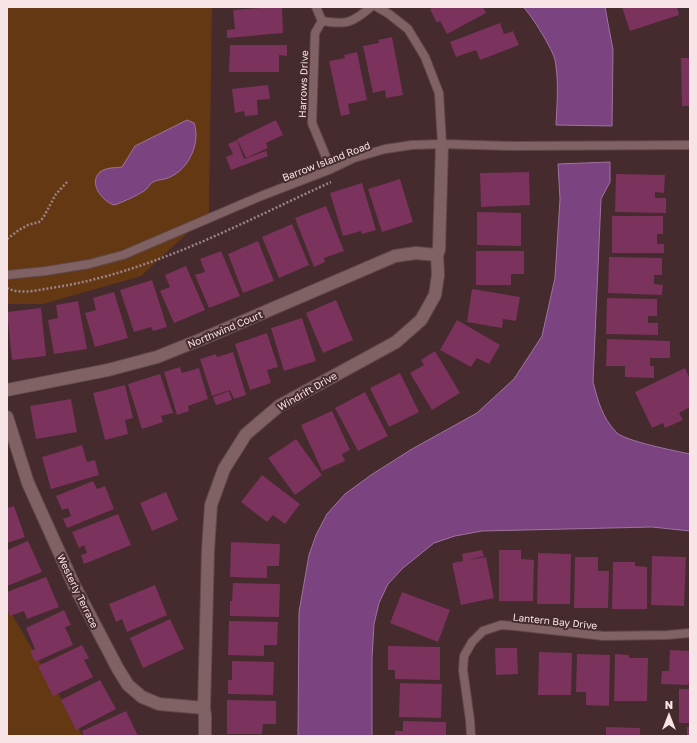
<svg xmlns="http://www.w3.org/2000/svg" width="697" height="743" font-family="'Golos Text',sans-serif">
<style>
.green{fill:#633813}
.water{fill:#7b437f;stroke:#a0739e}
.building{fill:#7b325c}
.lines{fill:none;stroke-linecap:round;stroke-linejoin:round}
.lane-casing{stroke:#60494c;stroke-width:10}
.street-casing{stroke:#60494c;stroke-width:14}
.path{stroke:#9b8487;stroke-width:2.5;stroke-dasharray:2 2;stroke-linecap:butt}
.lane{stroke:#806164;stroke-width:8}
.street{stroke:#806164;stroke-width:12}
.labels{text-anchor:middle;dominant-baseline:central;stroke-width:4;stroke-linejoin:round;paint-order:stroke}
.street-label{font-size:10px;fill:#f7e4e6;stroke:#452a2e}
</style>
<rect width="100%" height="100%" fill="#452a2e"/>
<!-- green -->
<path class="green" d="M7,7H212L209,213L141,276L43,304H7Z
M7,606L83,736H7Z"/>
<!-- water -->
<path class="water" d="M523,7H605L613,50L612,126L556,125C557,104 559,81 555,60C553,50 531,14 523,7Z
M187,120L194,123C201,142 189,169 170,177C165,180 158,179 153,182C149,184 148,189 144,191C138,195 121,203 114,205C102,201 88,183 100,172C107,167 115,168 122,167L135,146Z
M610,162V182L601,199L593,382C598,401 602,417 616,432C624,441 676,451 690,454V531L652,527L482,531L455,536L434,543L403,568L388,584L379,603L374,624L372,658V736H298L299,612L309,555L316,535L327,514L345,494L371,475L412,449L477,413L514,379L542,336L555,278L560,199L558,164Z"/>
<!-- building -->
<path class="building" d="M274,7H282L283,33L227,38V30L235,29L233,10Z
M434,7H483L486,13L447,34L440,21L437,23L430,9Z
M622,7H677L679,15L630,31Z
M500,23L504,34L513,31L519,45L480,60L476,50L456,57L450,42Z
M392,37L403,95L386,98L385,90L373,93L363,46L379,43L378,40Z
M230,45H287V56L279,55V72H229Z
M357,52L367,100L348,104L350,114L341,116L329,61L345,58L344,55Z
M681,58H690V106H682Z
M268,85L270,99L257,100L258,115L245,116L244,111L235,113L232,89Z
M276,120L283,135L266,143L268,148L246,158L237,139Z
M237,140L244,159L266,151L268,156L231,170L226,157L233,154L228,144Z
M529,172L530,205L481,207L480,173Z
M616,174L665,175L664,193L655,192V198H666V213L615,212Z
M400,179L413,222L382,232L368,189Z
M362,183L376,230L362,234L361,231L343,236L330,193Z
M326,206L344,251L324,258L325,262L314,267L295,218Z
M477,212L521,213V246L477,245Z
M612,216H663V234H657V244H664V253H612Z
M292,224L309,265L279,278L262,237Z
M258,241L274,281L243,293L228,254Z
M221,251L240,296L209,308L195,275L205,272L200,259Z
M476,251H524V274H511V285H476Z
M609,257L662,258V275H654V284L663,285L662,295L608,293Z
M186,266L205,310L174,323L160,291L170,287L165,275Z
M152,280L167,327L153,331L151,327L134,332L120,290Z
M472,289L520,297L516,321L503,319L502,328L467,322Z
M114,292L128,338L95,347L85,313L96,310L93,298Z
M607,298L657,299V316H648V323H658V335L606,334Z
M336,300L353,340L323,353L306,313Z
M78,301L87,349L54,354L48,320L58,318L56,305Z
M41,308L46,356L12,360L7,312Z
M302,318L316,361L284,371L271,328Z
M457,320L500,345L489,364L477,358L471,367L440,350Z
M267,333L278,367L267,370L271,383L250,390L235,344Z
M607,339L670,341V358H650V366H654V378L625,377V366H606Z
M435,351L460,393L432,410L410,373L424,365L421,360Z
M233,352L246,395L234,399L230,390L212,396L200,359L216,354L217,357Z
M180,367L182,373L199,368L208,399L188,406L189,411L177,415L164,372Z
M685,368L690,379V407L679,413L683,420L665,428L663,423L652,428L635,392Z
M400,373L419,412L389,427L370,388Z
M160,374L173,413L161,416L163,422L142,429L128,384Z
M125,385L133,418L125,420L128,434L105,440L93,393Z
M229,391L232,400L216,405L213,397Z
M365,392L388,436L358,451L335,408Z
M71,399L77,432L36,439L30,406Z
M332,411L350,450L342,454L345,461L322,471L301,425Z
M296,439L322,475L295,495L268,458Z
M82,445L87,462L95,460L99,475L51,489L42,457Z
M262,475L300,504L285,524L273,515L267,522L241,502Z
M93,481L97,489L105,486L114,509L67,528L63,519L71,516L68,508L62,510L56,496Z
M166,492L178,520L152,531L140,503Z
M14,506L25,537L7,543V508Z
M118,514L131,545L84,564L81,555L87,553L84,545L79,548L72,532Z
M28,541L42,572L7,586V550Z
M231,542L280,544L279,566H267V578L230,577Z
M482,550L484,556L468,560L486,557L494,598L461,605L452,563L463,561L462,554Z
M499,550H521V559L534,560L533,601H499Z
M538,553L571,554L570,604H537Z
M652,556L686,557L684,606L651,605Z
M575,557H598V571H609L608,608H574Z
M613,562H635V566L647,567V609H612Z
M46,577L59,607L27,619L24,611L10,616L7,609V592Z
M233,583L280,584L279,617L230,616V601H232Z
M155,585L167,615L127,632L122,619L116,622L109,604Z
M402,592L450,610L438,642L390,623Z
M64,610L71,625L65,627L73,645L35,662L30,651L35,649L26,628Z
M170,619L184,649L143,668L130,638Z
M229,621L278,622L277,645H264V656L228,655Z
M82,645L89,658L84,660L93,677L53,696L38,666Z
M388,646L440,647V680L395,679V670H388Z
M495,648H517L518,674L496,675Z
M670,650L690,651V685L661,684L662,671H669Z
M539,652L572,653L571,695H538Z
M577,654L610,655L609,706L586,705V692H576Z
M615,654L629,655V658H648L647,701H614Z
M232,661L274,662L273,695L228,694V680H232Z
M100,680L116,709L76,730L61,700Z
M400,683L442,684L441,718L399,717Z
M679,689H690V723H679Z
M227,700L276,701V724H263L262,734H227Z
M126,711L138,736H84L82,731Z
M403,721L446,722V736H395V731H403Z
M606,727L640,728V736H606Z
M687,727H690V736H687Z"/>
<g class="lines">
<!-- lane casing -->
<g class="lane-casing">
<path id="lane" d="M316,7L322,21C347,25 352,23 371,7
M377,7L389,14L408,29L425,57L439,93L442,144
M322,21L315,33L312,123L331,169
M7,275L46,271L89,264L123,255L261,196L331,169L354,158L385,149L412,145L442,144L514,146L690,145
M471,736L470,720L463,670L464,656L472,642L483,631L501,625L515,626L604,636L667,635L690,633"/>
</g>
<!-- street casing -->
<g class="street-casing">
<path id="street" d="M7,390L108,370L157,357L202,339L395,256L416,253L437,255
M7,417L28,483L74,585L118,669L128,685L142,697L159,704L204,708
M205,736V715L204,708L208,550L211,505L224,469L246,434L279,406L396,342L421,320L435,295L438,275L437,255L439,250L442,144"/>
</g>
<!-- path -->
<path class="path" d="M7,239L19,230L28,225L39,222L43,218L56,194L68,181
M7,288C21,295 37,290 51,288C151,273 241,223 331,182"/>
<!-- lane -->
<use href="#lane" class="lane"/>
<!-- street -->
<use href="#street" class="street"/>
</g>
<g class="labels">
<!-- street labels -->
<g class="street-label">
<text transform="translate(303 84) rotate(-88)">Harrows Drive</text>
<text transform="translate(326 161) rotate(-21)">Barrow Island Road</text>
<text transform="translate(225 329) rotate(-23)">Northwind Court</text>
<text transform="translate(307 391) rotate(-30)">Windrift Drive</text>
<text transform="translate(78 591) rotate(64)">Westerly Terrace</text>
<text transform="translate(555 621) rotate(6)">Lantern Bay Drive</text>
</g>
</g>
<!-- border -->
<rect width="697" height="743" fill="none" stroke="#f7e4e6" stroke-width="16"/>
<!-- north arrow -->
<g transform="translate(669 715)" stroke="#452a2e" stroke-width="3" paint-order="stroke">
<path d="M0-3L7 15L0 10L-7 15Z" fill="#f7e4e6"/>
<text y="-6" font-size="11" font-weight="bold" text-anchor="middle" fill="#f7e4e6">N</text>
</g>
</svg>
